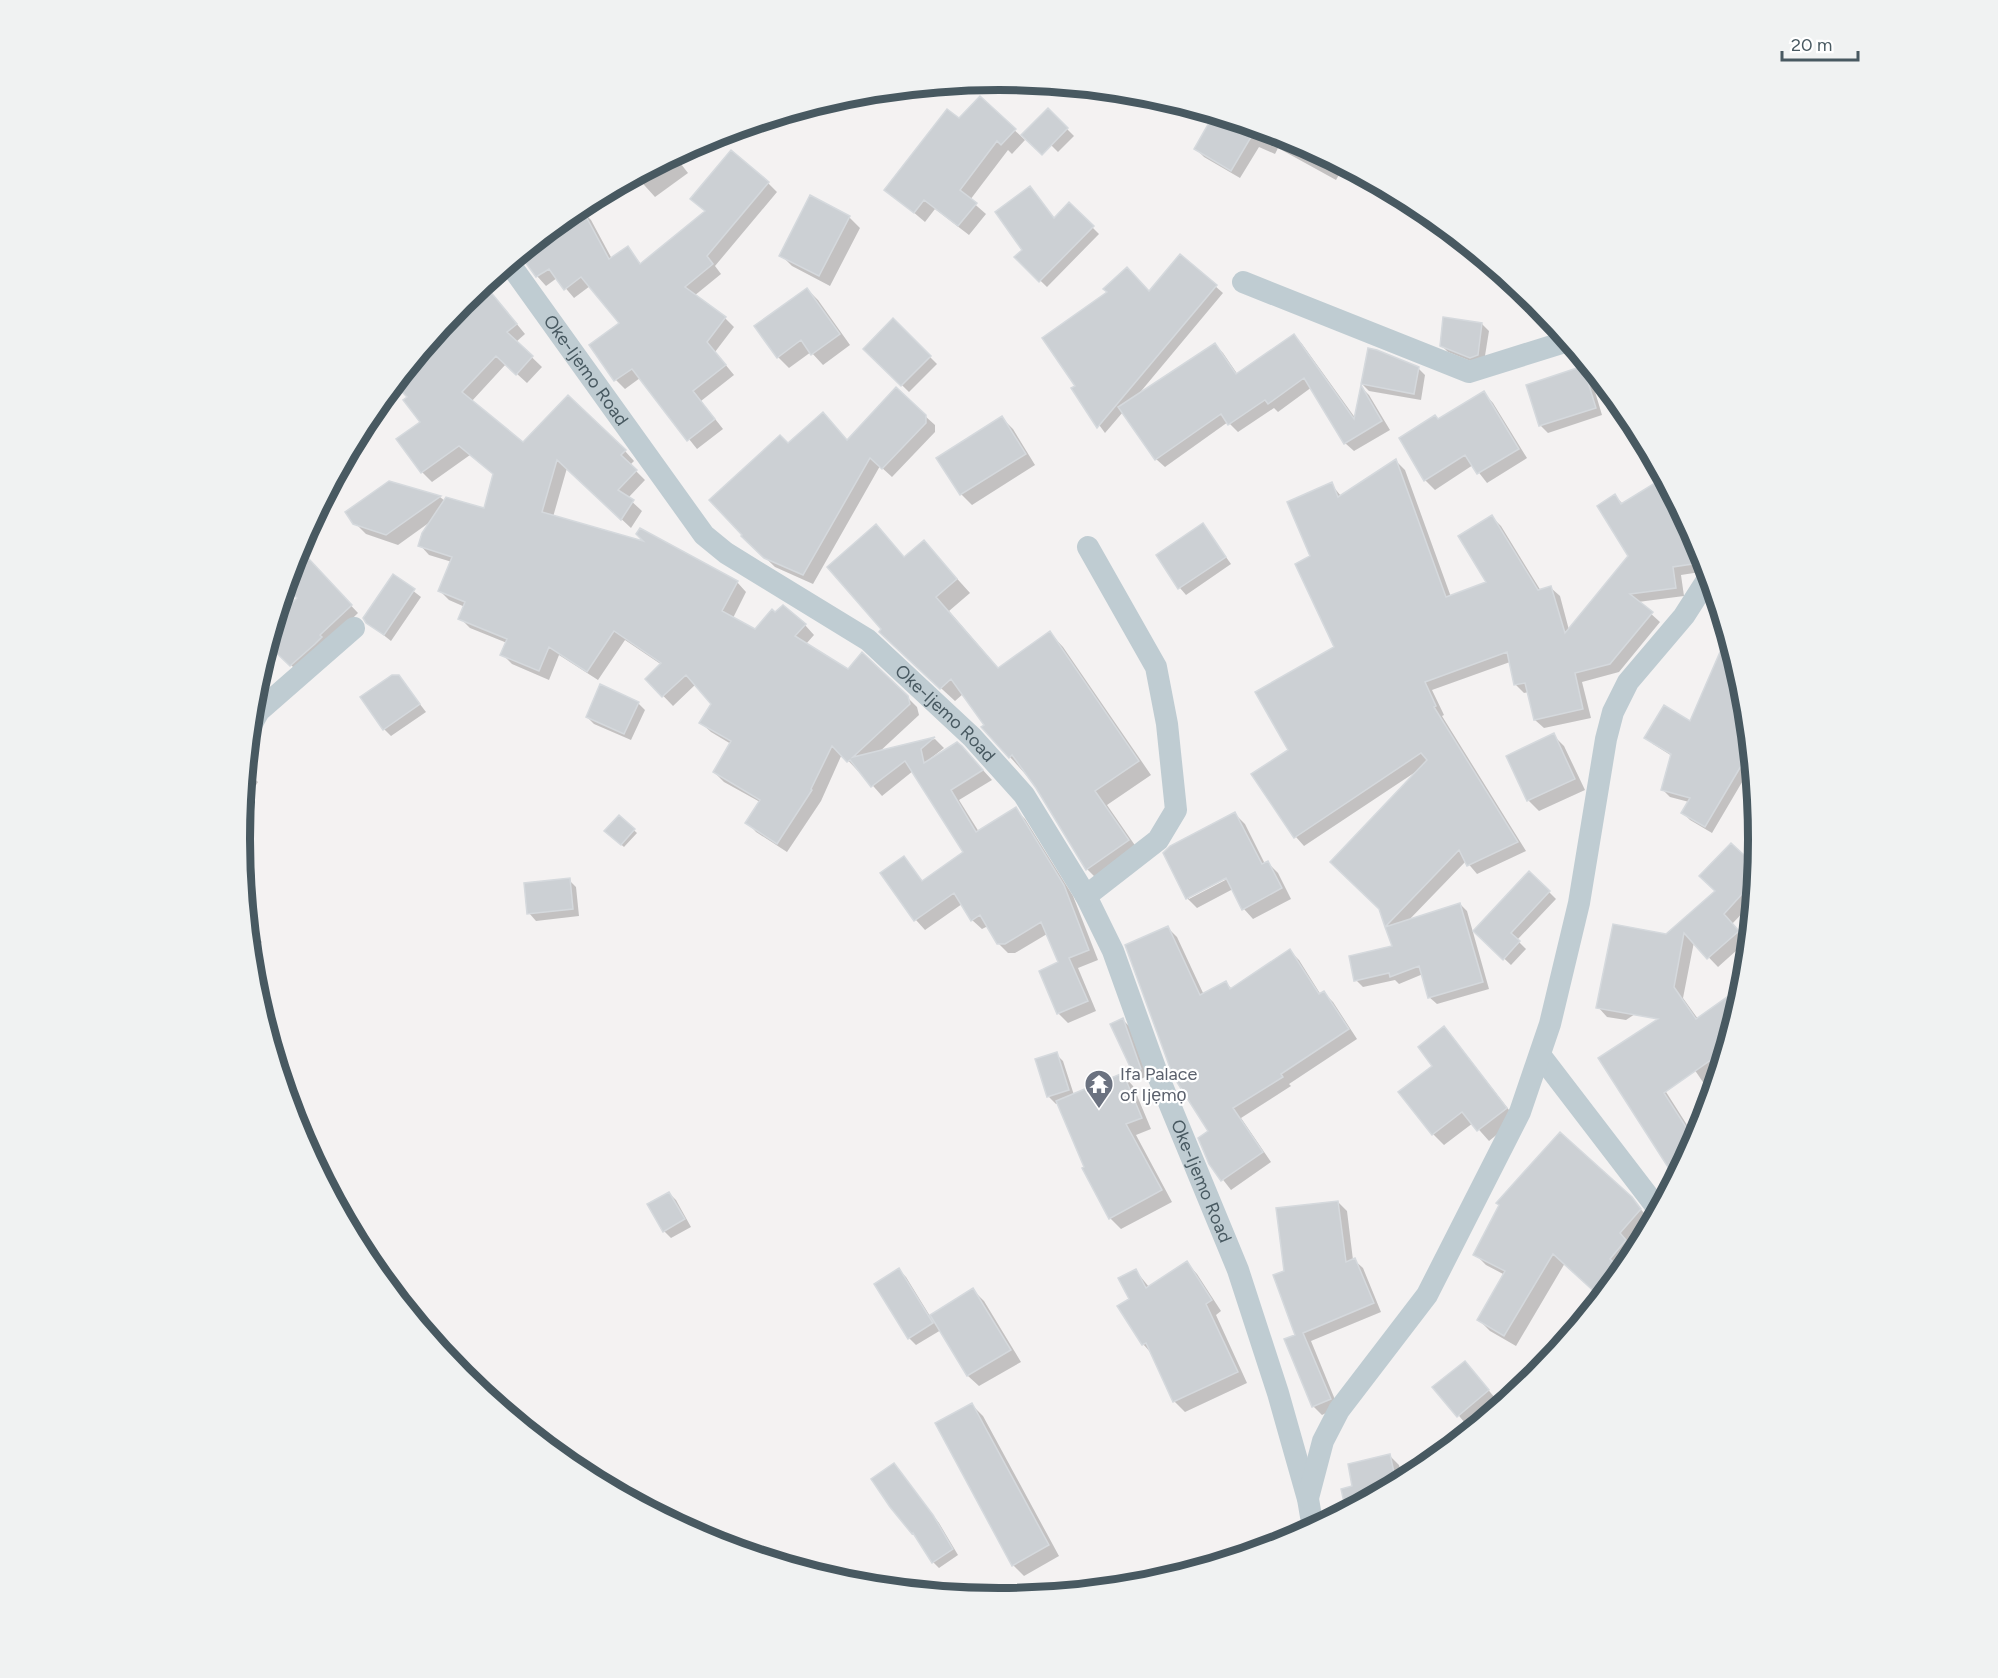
<svg xmlns="http://www.w3.org/2000/svg" width="1998" height="1678" font-family="Figtree,sans-serif">
<style>
.shadow{fill:#0003;fill-rule:evenodd}
.building{fill:#ccd0d4;stroke:#d5d9dd;stroke-width:1.5}
.lines{fill:none;stroke-linecap:round;stroke-linejoin:round}
.street{stroke:#bfccd2;stroke-width:22}
.labels{text-anchor:middle;dominant-baseline:central;stroke-width:4.5;stroke-linejoin:round;paint-order:stroke}
.street-label{font-size:18px;fill:#485961;stroke:#fff}
.worship-label{font-size:18px;fill:#5b616d;stroke:#fff;text-anchor:start}
.rim{fill:none;stroke:#485961;stroke-width:8}
</style>
<rect width="100%" height="100%" fill="#f4f2f2"/>
<!-- shadow -->
<path class="shadow" d="M1040,84L1065,86L1050,94Z
M1152,95L1290,137L1344,166L1336,180L1278,148L1275,154L1259,147L1240,178L1204,157L1196,149L1211,123L1171,103L1167,108Z
M980,98L1025,140L1012,154L1008,150L970,200L986,214L969,235L935,209L925,222L886,189Z
M1048,110L1074,136L1058,152L1051,145L1038,120Z
M709,137L712,141L681,164L688,173L655,197L636,176Z
M768,183L777,192L715,266L721,274L694,296L725,318L734,327L715,352L734,375L701,401L723,429L697,449L640,378L625,389L616,380L591,345L621,323L590,286L574,298L557,278L546,286L537,276L521,253L555,226L582,211L591,220L612,259L627,248L642,265Z
M1030,188L1055,219L1069,204L1099,234L1047,287L1016,257L1024,250Z
M849,217L860,228L830,286L792,266L781,255Z
M1181,256L1223,293L1137,396L1215,345L1223,353L1238,375L1294,335L1302,344L1356,419L1362,388L1369,395L1390,430L1354,451L1345,443L1312,387L1278,412L1274,408L1238,432L1228,422L1165,467L1156,459L1123,412L1105,433L1073,389Z
M484,284L525,334L516,342L542,367L527,383L506,364L471,402L523,444L625,451L634,461L630,465L645,480L628,498L642,511L631,528L567,468L553,517L737,582L746,592L733,618L755,631L805,625L814,635L806,644L848,671L907,697L917,707L919,715L878,753L935,739L944,748L931,758L932,759L972,758L992,780L959,800L979,832L1015,809L1025,819L1073,896L1098,960L1078,968L1096,1011L1068,1023L1058,1013L1060,963L1047,934L1015,953H1008L998,943L988,926L982,929L972,920L962,904L925,930L916,920L882,874L904,858L923,882L965,852L913,771L882,796L859,770L858,771L842,754L821,801L787,852L756,832L747,822L760,802L724,782L714,772L731,744L711,732L701,723L713,704L696,684L673,706L647,679L662,665L625,640L598,680L559,655L549,680L512,664L502,654L507,643L470,628L460,618L465,607L449,600L440,591L452,562L429,555L420,545L430,522L398,545L366,534L355,523L390,482L440,497L445,501L485,510L495,475L470,455L432,482L422,472L399,439L422,422L409,398L395,383L462,302Z
M807,289L818,300L850,345L823,365L811,352L789,368L778,357Z
M893,320L937,364L909,392L865,349Z
M1482,324L1489,331L1484,362L1478,364L1448,352L1441,345Z
M1418,368L1425,375L1421,400L1369,391L1362,384Z
M1583,368L1590,375L1602,415L1548,433L1541,426Z
M1484,393L1493,403L1527,458L1487,483L1473,465L1435,490L1425,480L1401,439L1439,420Z
M823,414L848,441L925,416L935,425V432L892,477L880,466L813,584L775,567L752,545L788,445Z
M1002,418L1013,429L1035,465L972,505L961,494Z
M1396,461L1405,470L1451,597L1488,583L1492,517L1501,526L1541,591L1551,588L1560,596L1569,630L1630,556L1615,496L1624,505L1664,479L1701,549L1707,571L1681,575L1684,596L1638,602L1660,622L1619,672L1582,682L1591,718L1544,728L1535,720L1529,692L1524,693L1516,685L1510,662L1432,690L1444,715L1442,716L1526,851L1477,874L1466,861L1407,922L1460,904L1467,911L1489,989L1437,1004L1429,997L1423,974L1399,984L1395,980L1363,987L1356,980L1394,947L1381,909L1420,769L1304,846L1296,837L1290,750L1336,647L1312,557L1331,484L1341,496Z
M1203,525L1231,564L1186,595L1180,588Z
M889,540L905,558L924,542L970,593L949,611L999,669L1050,633L1063,647L1151,775L1107,805L1141,854L1100,882L1087,869L1037,787L1010,757L963,694L955,701L894,645Z
M309,561L358,613L298,672L269,643L275,622L299,598L286,585L287,582Z
M394,576L421,597L391,641L367,622Z
M1724,647L1732,651L1744,691L1752,774L1748,772L1712,833L1690,820L1683,813L1689,802L1670,797L1663,790L1672,756L1653,744L1646,737L1690,723Z
M264,657L267,660L261,668Z
M399,677L426,712L391,736L384,729Z
M638,703L645,710L631,740L594,724L587,717Z
M1553,735L1564,746L1585,790L1539,811L1528,800Z
M246,771L258,782L243,806Z
M1235,814L1245,824L1265,864L1268,863L1278,873L1291,899L1253,919L1244,909L1233,889L1197,908L1187,898ZM1232,874L1233,876L1189,899V896Z
M619,817L637,833L624,847L606,831Z
M1756,868L1752,903L1732,924L1747,941L1718,967L1694,942L1683,998L1698,1019L1744,987L1711,1094L1650,1004L1626,1020L1607,1017L1598,1007L1666,936Z
M1530,873L1556,899L1517,940L1526,949L1511,965L1475,931Z
M569,880L576,887L579,916L536,921L529,913Z
M248,927L262,942L251,952Z
M1168,928L1177,937L1204,995L1226,983L1232,989L1290,951L1299,960L1321,995L1324,993L1333,1002L1357,1039L1289,1084L1291,1086L1241,1118L1271,1162L1231,1190L1210,1163V1132Z
M1122,1019L1129,1026L1147,1076L1141,1079L1134,1072Z
M1444,1028L1454,1039L1516,1119L1489,1141L1473,1123L1444,1145L1433,1134L1434,1066Z
M1640,1051L1696,1139L1677,1175Z
M1056,1054L1063,1061L1074,1095L1123,1075L1133,1086L1151,1129L1136,1135L1172,1202L1121,1229L1110,1218L1086,1168L1059,1103L1056,1104L1049,1097L1037,1060Z
M1676,1176L1669,1189L1665,1184Z
M669,1193L676,1200L691,1227L671,1238L664,1231Z
M1631,1198L1651,1221L1630,1245L1636,1251L1634,1254L1601,1296L1565,1263L1516,1346L1490,1331L1479,1320L1505,1275L1486,1265L1475,1254Z
M1338,1202L1347,1211L1353,1260H1354L1363,1268L1381,1312L1311,1341L1338,1407L1322,1415L1313,1406L1285,1272Z
M1187,1263L1197,1274L1221,1311L1216,1315L1247,1383L1185,1412L1174,1401L1152,1354L1143,1344L1119,1307L1131,1299L1136,1271L1149,1287Z
M899,1270L906,1277L930,1316L973,1290L984,1301L1021,1362L979,1386L968,1376L941,1330L916,1345L909,1338L876,1285Z
M1472,1370L1495,1398L1465,1423L1435,1387Z
M972,1405L983,1416L1059,1556L1024,1576L1013,1565Z
M1390,1456L1399,1465L1402,1480L1348,1510L1354,1488Z
M899,1471L939,1523L958,1555L939,1568L933,1562Z"/>
<!-- building -->
<path class="building" d="M980,96L1016,129L1001,145L997,141L960,190L977,203L958,226L924,200L914,213L884,190L947,109L959,118Z
M1048,108L1068,128L1042,155L1021,135Z
M1214,114L1257,127L1231,171L1194,149Z
M731,150L769,182L707,256L713,264L685,287L726,317L707,342L726,365L693,391L715,419L687,441L632,369L614,381L589,345L619,323L581,277L564,290L549,269L536,277L520,255L561,221L582,209L609,259L628,246L640,264L705,211L690,199Z
M1030,186L1054,218L1069,202L1094,226L1039,282L1014,257L1022,250L995,212Z
M810,195L850,216L819,276L779,256Z
M1180,254L1217,285L1097,428L1071,388L1075,386L1042,338L1107,292L1103,289L1127,267L1149,291Z
M484,284L517,324L507,332L533,356L516,375L496,356L462,392L523,442L568,395L626,450L621,455L637,470L618,490L634,500L621,520L557,460L542,512L643,541L636,534L640,528L738,581L722,611L755,629L772,609L775,612L783,605L806,624L795,636L848,669L862,652L908,696L910,704L853,757L935,737L921,749L924,763L957,742L962,746L983,770L951,790L976,832L1016,807L1064,885L1089,950L1069,958L1088,1001L1057,1014L1039,971L1058,962L1041,922L1005,944H997L980,915L971,921L954,893L914,921L880,873L904,856L922,881L963,852L905,761L871,787L850,760L847,762L832,746L811,789L812,790L777,844L745,823L760,800L713,772L731,741L699,723L711,704L686,675L662,697L645,679L661,663L614,631L587,672L549,647L539,671L500,655L507,639L458,619L465,602L438,591L452,557L418,546L422,533L446,497L484,508L493,474L459,446L421,473L396,439L420,422L403,400L407,397L394,384L462,302Z
M807,288L840,334L811,355L801,340L777,358L754,326Z
M1443,317L1482,323L1478,355L1470,358L1440,346Z
M893,318L931,356L901,386L863,349Z
M1294,334L1354,419L1361,385L1382,421L1344,444L1304,378L1268,404L1265,400L1228,425L1221,414L1155,460L1118,407L1215,343L1236,374Z
M1368,348L1377,350L1419,367L1414,394L1361,384Z
M1583,366L1596,408L1539,426L1526,385Z
M896,387L926,415V423L882,469L870,458L803,575L764,558L741,536L742,535L709,500L780,435L788,443L823,412L847,440Z
M1484,391L1519,449L1477,474L1465,455L1424,481L1399,438L1435,415L1438,419Z
M1002,416L1026,454L960,495L936,458Z
M1396,459L1446,597L1486,582L1458,536L1492,515L1538,590L1551,586L1565,633L1628,556L1597,506L1615,494L1621,504L1663,478L1696,540L1699,563L1673,567L1676,588L1630,594L1653,612L1610,664L1575,673L1583,709L1534,720L1525,683L1514,685L1507,652L1425,682L1436,706L1434,707L1518,842L1467,866L1459,850L1385,927L1379,909L1330,862L1427,760L1421,753L1294,838L1251,774L1288,750L1255,692L1334,647L1295,564L1310,556L1287,502L1332,482L1338,497Z
M389,481L441,496L386,535L353,524L345,512Z
M1203,523L1226,557L1178,589L1156,555Z
M876,524L904,557L924,540L957,579L936,597L998,668L1050,631L1139,761L1095,791L1129,840L1086,870L1036,788L1012,755L1009,758L981,727L984,725L951,679L940,689L879,632L881,629L827,567Z
M309,559L352,605L320,635L322,637L315,644L290,666L268,645L276,619L297,598L286,587L288,579Z
M393,574L415,589L384,635L366,623L363,618Z
M1727,636L1744,691L1745,698L1737,715L1747,719L1752,770L1741,766L1705,827L1681,813L1690,798L1661,790L1671,754L1644,738L1664,705L1690,721Z
M392,675H399L420,704L383,730L360,697Z
M600,684L639,702L624,734L586,717Z
M1554,733L1575,779L1527,801L1506,756Z
M1235,812L1262,864L1268,861L1282,888L1242,910L1226,878L1186,899L1163,853L1170,846Z
M619,815L635,829L621,845L604,831Z
M1731,843L1756,866L1754,881L1724,914L1739,931L1707,959L1684,933L1674,987L1696,1019L1744,985V988L1725,1050L1664,1093L1695,1141L1675,1178L1598,1058L1658,1019L1596,1008L1613,924L1666,934L1715,891L1699,876Z
M1529,871L1550,891L1511,933L1520,941L1503,960L1473,931Z
M570,878L573,909L527,914L524,883Z
M1460,903L1483,982L1428,998L1419,966L1390,977L1389,973L1354,981L1349,956L1392,946L1385,927Z
M1168,926L1200,995L1226,981L1230,989L1290,949L1319,994L1324,991L1349,1029L1281,1074L1283,1077L1233,1108L1263,1152L1221,1181L1209,1164L1198,1138L1208,1131L1173,1076L1125,945Z
M1123,1018L1141,1069L1133,1073L1110,1024Z
M1444,1026L1507,1108L1477,1131L1462,1112L1432,1135L1398,1092L1432,1066L1418,1047Z
M1057,1052L1069,1090L1047,1097L1035,1059Z
M1123,1073L1142,1118L1126,1124L1162,1190L1109,1219L1082,1168L1084,1167L1056,1101Z
M1560,1132L1632,1197L1641,1209L1620,1233L1626,1240L1610,1259L1621,1269L1598,1295L1553,1254L1504,1336L1477,1320L1505,1271L1473,1255L1499,1205L1496,1203Z
M669,1192L685,1219L663,1232L647,1204Z
M1338,1201L1346,1262L1355,1258L1374,1303L1303,1333L1331,1399L1312,1407L1284,1339L1295,1335L1273,1275L1284,1271L1276,1208Z
M1187,1261L1212,1300L1206,1304L1238,1372L1173,1402L1146,1343L1142,1345L1117,1306L1129,1299L1118,1278L1136,1269L1146,1288Z
M899,1268L933,1323L908,1339L874,1284Z
M973,1288L1011,1350L967,1376L930,1315Z
M1465,1361L1489,1390L1457,1417L1432,1387Z
M972,1403L1049,1545L1012,1566L935,1423Z
M1390,1454L1395,1477L1397,1476L1399,1482L1346,1511L1341,1489L1352,1486L1348,1464Z
M894,1463L933,1515L953,1549L932,1563L913,1533L912,1534L890,1507L871,1479Z"/>
<g class="lines">
<!-- street -->
<g class="street">
<path id="s1" d="M509,263L704,535L726,553L868,640L972,737L1024,795L1086,896L1113,951L1158,1076L1238,1270L1278,1393L1308,1499L1313,1528"/>
<path d="M1243,282L1469,372L1568,341"/>
<path d="M251,725L259,711L354,628"/>
<path d="M1086,896L1158,840L1176,810L1167,724L1156,667L1088,547"/>
<path d="M1540,1055L1658,1209"/>
<path d="M1308,1498L1323,1441L1339,1410L1427,1295L1520,1112L1550,1024L1579,903L1606,739L1613,712L1628,682L1684,616L1709,577"/>
</g>
</g>
<!-- icons -->
<defs>
<g id="temple-pin" transform="scale(1.5)"><path d="M0 17L-7.5 6A9.5 9.5 0 1 1 7.5 6Z" fill="#6b7280" stroke="#fff"/><path d="M0-6L5-2H3V0L6.5 2.5H4V6H1.5V3h-3V6H-4V2.5H-6.5L-3 0V-2H-5Z" fill="#fff"/></g>
</defs>
<g fill-rule="evenodd">
<use href="#temple-pin" x="1099" y="1084"/>
</g>
<g class="labels">
<!-- street labels -->
<g class="street-label">
<text stroke="none"><textPath href="#s1" startOffset="132">Oke-Ijemo Road</textPath></text>
<text stroke="none"><textPath href="#s1" startOffset="636">Oke-Ijemo Road</textPath></text>
<text stroke="none"><textPath href="#s1" startOffset="1176">Oke-Ijemo Road</textPath></text>
</g>
<!-- worship labels -->
<g class="worship-label">
<text x="1120" y="1074">Ifa Palace<tspan x="1120" dy="21">of Ijẹmọ</tspan></text>
</g>
</g>
<!-- crop -->
<path d="M0 0H1998V1678H0ZM250 839a749 749 0 1 1 1498 0a749 749 0 1 1-1498 0Z" fill="#f0f2f2" fill-rule="evenodd"/>
<path class="rim" d="M250 839a749 749 0 1 1 1498 0a749 749 0 1 1-1498 0Z"/>
<!-- scale -->
<path d="M1782 51v9h76v-9" fill="none" stroke="#485961" stroke-width="3"/>
<text x="1791" y="51" font-size="18" fill="#485961" stroke="#ffffff" stroke-width="4.5" paint-order="stroke">20 m</text>
</svg>
